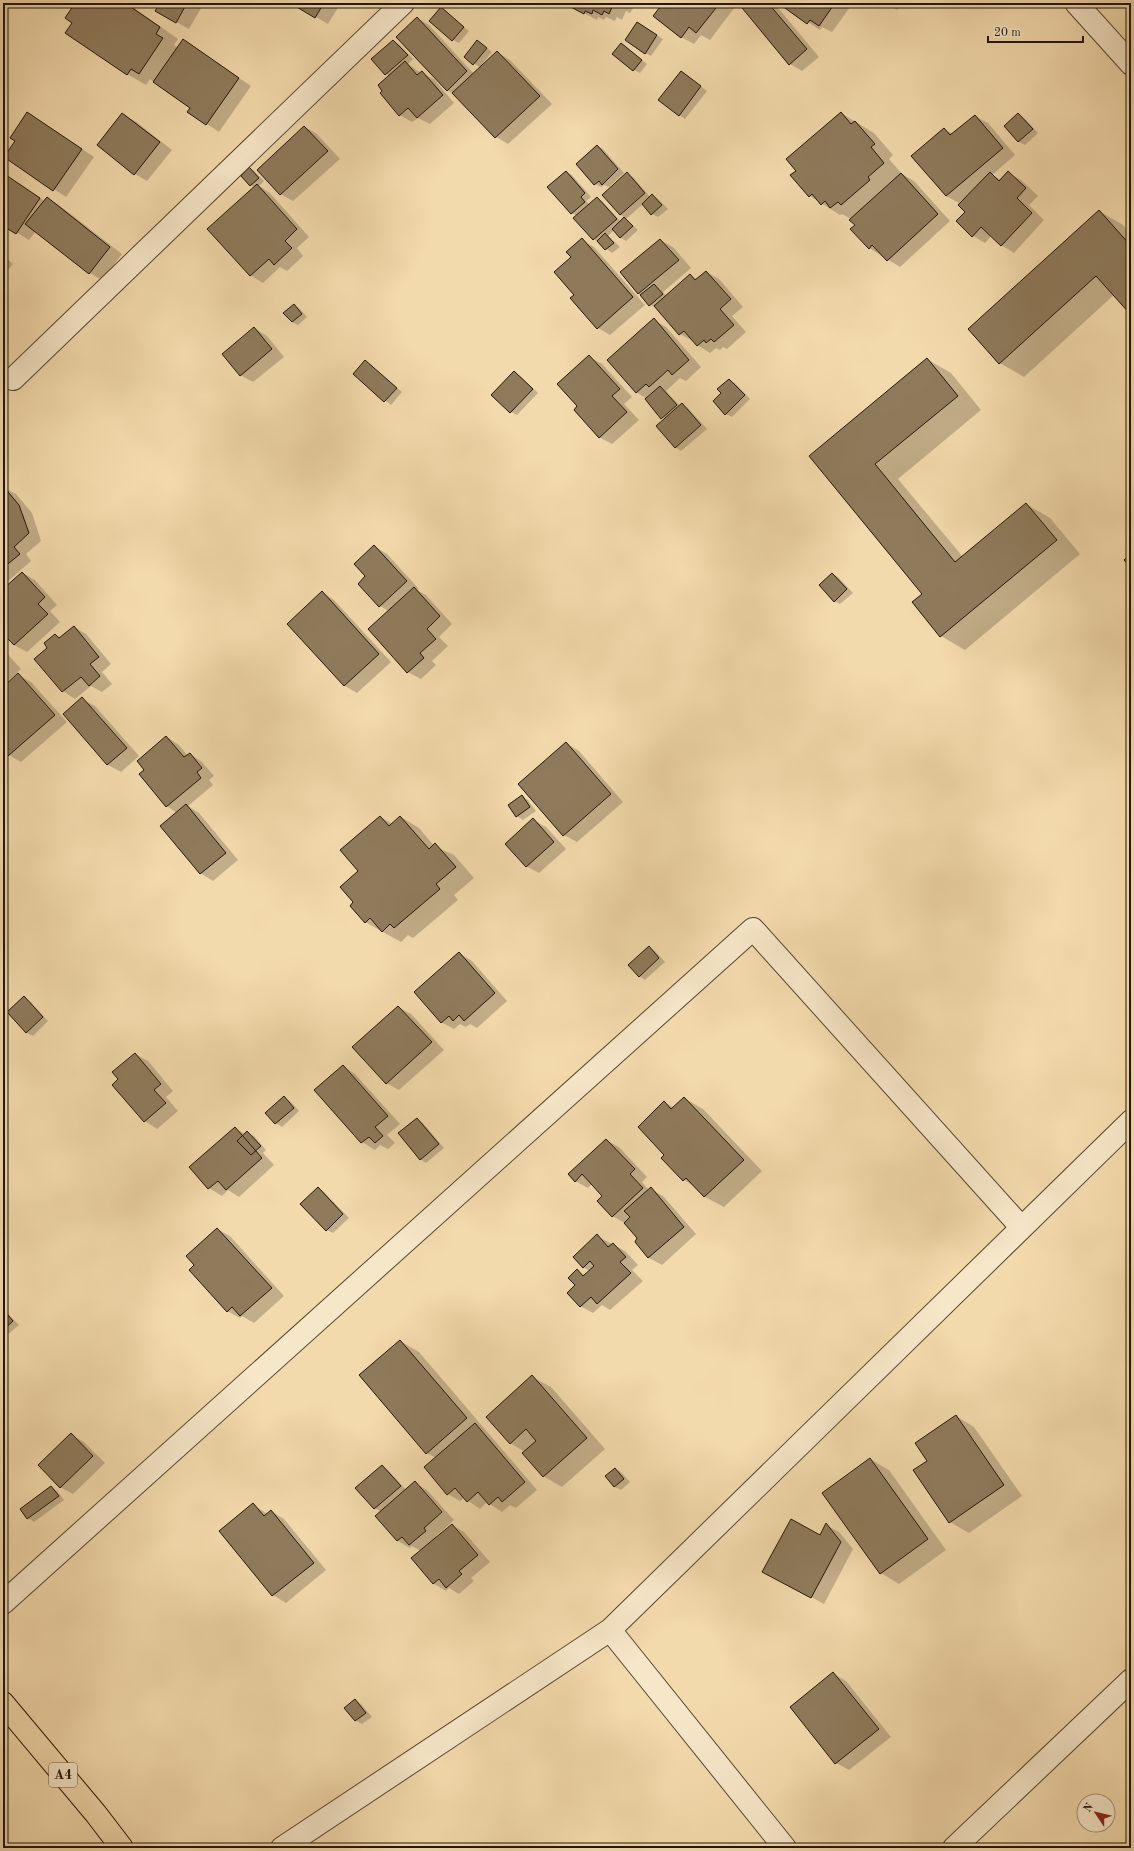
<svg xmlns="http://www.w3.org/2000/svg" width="1134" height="1851" font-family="'Old Standard TT',serif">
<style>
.shadow{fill:#0003}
.building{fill:#8f7b5c;stroke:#221506}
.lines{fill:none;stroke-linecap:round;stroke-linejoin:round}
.minor-casing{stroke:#564630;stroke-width:24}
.trunk-casing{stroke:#221506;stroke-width:24}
.minor{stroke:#f7e7c9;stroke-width:22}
.trunk{stroke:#f3daac;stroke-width:22}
.labels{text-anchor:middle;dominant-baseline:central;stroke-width:4;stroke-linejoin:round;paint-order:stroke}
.shield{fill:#f7e7c9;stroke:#625440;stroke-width:1}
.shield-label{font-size:14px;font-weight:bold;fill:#221506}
</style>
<rect width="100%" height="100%" fill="#f3daac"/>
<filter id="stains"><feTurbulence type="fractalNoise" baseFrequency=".005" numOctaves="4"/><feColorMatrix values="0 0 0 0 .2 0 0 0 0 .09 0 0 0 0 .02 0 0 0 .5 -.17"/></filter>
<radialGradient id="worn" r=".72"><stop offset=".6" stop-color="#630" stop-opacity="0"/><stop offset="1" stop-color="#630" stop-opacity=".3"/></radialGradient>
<!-- shadow -->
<path class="shadow" d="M76,3H127L178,39L174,45L178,48H195L251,86L219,132L189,112L192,107L154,82L150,79L146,85L127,74L74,23Z
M161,3H204L189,29L156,11Z
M292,3H341L328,24Z
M564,3H636L630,13L626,11L622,20L617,17L615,21L606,17L604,20L598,17L597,20Z
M664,3H738L710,40L701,35L694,44L681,37Z
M739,3H774L819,57L802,71L790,64Z
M779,3H853L832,32L822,27L820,30Z
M887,3H904L897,10Z
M441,9L469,31L459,43L453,40Z
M417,18L429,25L474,74L481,68L465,57L483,45L492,52L482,64L483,65L497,52L510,60L552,104L508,144L496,137L455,95L447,90Z
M643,27L663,39L651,56L645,53Z
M394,41L400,45L413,59L408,64L421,73L434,79L454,103L430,124L418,118L412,122L400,115L389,76L373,59Z
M627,48L647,64L640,73L634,70Z
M682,72L707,91L685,119L679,115Z
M28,113L94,157L66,197L6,157L17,141Z
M841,113L874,133L893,155L889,159L902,174L914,181L950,221L900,267L869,248L851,219L842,214L840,215L810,196L797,171Z
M122,114L135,121L172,150L147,181L135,174L98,145Z
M1018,114L1024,118L1038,133L1025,145L1019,142L1005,127Z
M975,116L988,123L1015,155L992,175L1001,180L1008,173L1021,180L1038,196L1029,205L1044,220L1014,253L1001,245L991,236L985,243L973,236L964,200L963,199L959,203L946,196L944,129L953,134Z
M305,127L317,134L340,159L293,201L280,194Z
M597,146L603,149L624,173L609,187L604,185L601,187L595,184Z
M249,168L255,172L264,181L259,186L270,193L309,237L297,248L303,256L287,271L280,267L263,283L250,275L255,188L251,185Z
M566,172L572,175L591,197L586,201L590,205L597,198L603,202L621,222L626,218L621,215L603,195L627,174L633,177L650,197L652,195L658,199L668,209L658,217L652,214L643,204L626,219L638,230L626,241L620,237L614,230L608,236L620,247L612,253L594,239L575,218L577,216L572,213Z
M3,174L45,201L47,198L59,205L122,254L102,280L90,273L36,231L29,240L3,224Z
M1099,211L1123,225L1131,234V314L1114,295L1024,377L1000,363Z
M582,240L594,247L645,305L610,335L598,328L572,257Z
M660,240L673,247L691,268L663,292L666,296L690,275L697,279L706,272L719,279L743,307L732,316L746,332L727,349L723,347L720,350L716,348L710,353L697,345L693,341L680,334L657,308L650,305L639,294L621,272Z
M3,255L13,264L3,276Z
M294,305L300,309L307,317L298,325L292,322Z
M654,320L666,327L701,367L686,381L680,378L666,391L680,406L682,404L688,408L707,429L681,451L675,447L665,419L647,399L636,392Z
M254,328L267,336L284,357L253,382L240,375Z
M589,357L602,364L632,397L624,404L639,420L612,444L599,437L579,406Z
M927,359L951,373L981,410L898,479L963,557L1026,504L1050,518L1080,554L965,650L941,636L924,594L810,456Z
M365,361L402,392L391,405L354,374Z
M514,372L520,376L538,393L517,415L511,412Z
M729,380L735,383L750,399L732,417L726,414L722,393Z
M3,487L16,494L32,513L41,541L26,554L31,561L6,583L3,581Z
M374,546L387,554L419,589L417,590L426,595L452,624L439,637L448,646L432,661L436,665L421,679L408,672L389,611L380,606L367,576Z
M23,573L35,580L57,605L50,611L60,622L27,652L14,645L3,632V591Z
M833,574L839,578L853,593L840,604L834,601Z
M322,592L334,600L391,662L357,693L345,686L288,624Z
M74,627L86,634L111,664L102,672L112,684L102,692L91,686L75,699L63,691L49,648L55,635L61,638Z
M3,649L21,669L8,681L9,683L18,675L31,682L67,722L21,762L9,755L3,748Z
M82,699L95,706L139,756L121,772L108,765L65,714Z
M167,737L179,745L188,756L190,754L202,762L214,776L209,780L213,785L188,806L199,813L238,860L213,881L200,873L177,813L167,806L146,770Z
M566,743L579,751L623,802L577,842L564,835Z
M522,797L528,800L536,811L523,820L517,816Z
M380,817L393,824L401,817L419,828L434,846L454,855L474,878L454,895L458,900L413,938L408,935L401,942L365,922L355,902L360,871Z
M533,820L546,827L566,849L539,873L526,866Z
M649,948L655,951L665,962L645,980L639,976Z
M459,953L472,961L507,1001L477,1028L470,1024L466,1027L460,1024L454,1029L441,1022Z
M24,998L30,1001L48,1021L33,1036L27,1033L8,1012Z
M398,1007L411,1014L444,1050L399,1090L386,1083Z
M135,1054L148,1061L173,1091L166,1097L178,1111L157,1129L145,1121L120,1080Z
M343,1066L355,1074L400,1124L387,1135L395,1143L388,1149L380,1145L375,1150L362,1142L316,1090Z
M284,1098L290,1101L299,1111L282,1127L276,1123Z
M684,1098L703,1109L762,1171L724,1207L705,1197L697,1188L684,1180L663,1158L666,1155L664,1102L674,1108Z
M417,1119L423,1123L444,1148L426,1163L420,1159Z
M235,1128L246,1135L248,1133L254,1136L266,1150L263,1153L274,1165L239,1197L228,1190L222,1196L209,1188L190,1168Z
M606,1140L619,1147L647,1177L642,1182L649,1190L651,1189L663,1196L696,1234L662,1265L649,1258L636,1242L638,1237L625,1223L612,1216L603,1196L592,1184L588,1188L575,1181Z
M318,1188L324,1192L349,1218L333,1233L327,1230Z
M217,1229L230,1236L284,1296L254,1323L242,1316L240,1318L227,1311L196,1265Z
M597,1236L625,1251L638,1265L632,1270L643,1281L610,1310L602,1305L593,1313L580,1306L576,1285L577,1271L586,1276L590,1271L583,1267Z
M3,1309L19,1325L8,1334L3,1332Z
M400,1341L419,1352L537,1490L516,1508L510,1505L502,1512L487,1502L480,1509L464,1498L460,1501L448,1494L436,1458L427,1453Z
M532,1377L551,1387L605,1449L562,1487L543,1476L525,1452L510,1443Z
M956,1416L974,1427L1022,1496L969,1533L950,1522L929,1461Z
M72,1435L84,1442L105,1463L73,1494L60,1487Z
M870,1459L889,1470L946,1550L899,1584L881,1573Z
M382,1466L388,1470L406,1490L415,1483L427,1490L454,1520L436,1536L437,1537L452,1525L464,1532L490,1562L471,1578L474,1581L459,1594L449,1588L446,1591L434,1584L421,1551L412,1546L410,1548L398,1541L376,1516L381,1512L375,1508Z
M615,1469L621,1472L630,1482L621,1490L615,1487L606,1477Z
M51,1487L57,1491L64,1500L34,1522L28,1518L22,1509Z
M253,1505L268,1514L271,1511L284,1519L326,1570L286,1603L273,1595L221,1531Z
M826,1525L839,1532L853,1549L824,1604L776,1578L820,1536Z
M834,1674L846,1681L891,1737L849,1770L836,1763Z
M355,1700L361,1704L372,1717L362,1724L356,1721Z"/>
<!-- building -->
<path class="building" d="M75,3H125L160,27L156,34L163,38L139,74L131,69L127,75L65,33L72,23L65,18Z
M160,3H187L176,23L155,11Z
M290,3H324L315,18Z
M563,3H620L618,7L613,5L609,14L604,11L602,15L593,10L592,14L585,11L584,14Z
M663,3H720L696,33L689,27L681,38L653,16Z
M738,3H768L807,49L789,65Z
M778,3H835L819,26L810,20L807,24Z
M441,7L464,27L452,41L429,21Z
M417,17L467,71L447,91L396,37Z
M637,22L657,35L645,54L625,40Z
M183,39L239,78L206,125L187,112L190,108L153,82Z
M393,40L408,55L385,75L371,59Z
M477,40L487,48L473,65L464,57Z
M621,43L642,60L633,71L612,54Z
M497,51L540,96L495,138L452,93Z
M405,61L417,75L422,71L443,95L417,118L408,108L399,116L380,93L382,91L378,85Z
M681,71L701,86L679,116L658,100Z
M27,112L82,149L53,191L4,157L15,141L10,138Z
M841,112L851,124L855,121L875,144L871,147L884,163L868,177L870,180L841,205L838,202L830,208L825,201L821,205L812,194L809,197L790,175L796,171L786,159Z
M122,113L160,142L134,175L97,145Z
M1018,113L1033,129L1018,142L1004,126Z
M975,115L1003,148L946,196L911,156L944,128L950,135Z
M304,126L328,151L280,195L257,170Z
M597,145L618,169L602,185L599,181L594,185L576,164Z
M249,167L259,178L250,186L241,176Z
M566,171L585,193L581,197L585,202L571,214L547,187Z
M1008,171L1026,188L1017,198L1032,213L1001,246L981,227L972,237L956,221L965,212L958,205L990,172L999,181Z
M627,172L645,193L620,215L602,195Z
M3,173L40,198L16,234L3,226Z
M901,173L938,214L887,261L872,245L869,249L850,229L855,225L849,220Z
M257,184L297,229L285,241L292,248L274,265L269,259L250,276L207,229Z
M652,194L662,205L651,215L642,204Z
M47,197L110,247L89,274L25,224Z
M597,197L617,219L593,240L573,218Z
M1099,210L1131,246V315L1096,276L999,364L968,329Z
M624,217L633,226L620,238L612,229Z
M605,233L614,243L605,250L597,241Z
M582,238L633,297L597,329L570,298L574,295L554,272L571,257L566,252Z
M660,239L679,260L638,294L620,272Z
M706,271L731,299L720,309L734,325L714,342L711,339L706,343L704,340L697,346L684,331L679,335L654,306L690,274L695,280Z
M654,284L663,294L649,306L640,295Z
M294,304L302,314L292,322L283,313Z
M654,318L689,360L672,375L668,370L649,387L646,384L636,393L607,360Z
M254,327L272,349L240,376L222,354Z
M589,355L620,389L612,396L627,412L599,438L574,410L577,406L557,384Z
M927,358L958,396L875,464L955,562L1026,503L1057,540L940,637L912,602L922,594L809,456Z
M365,360L397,388L384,402L353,374Z
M514,371L533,389L510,413L491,395Z
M729,379L745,395L725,415L713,401L721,393L717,389Z
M660,386L677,405L661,419L645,399Z
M682,403L701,425L675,448L656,426Z
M3,486L19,505L29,533L14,547L20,554L3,568Z
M374,545L407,581L379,607L358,584L365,576L354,564Z
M1131,553V568L1124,560Z
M22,572L45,597L38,604L48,614L14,645L3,634V589Z
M832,573L847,589L834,602L819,585Z
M414,587L440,616L427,629L436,639L420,653L424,658L407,673L368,629Z
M322,591L379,654L344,686L287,624Z
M74,626L99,657L90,664L100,676L89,686L81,677L62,692L34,659L47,648L44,643L55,634L59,638Z
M18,673L55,715L8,756L3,750V687Z
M82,697L127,748L107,765L63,714Z
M166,736L184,757L190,753L202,768L197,772L201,778L166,807L139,774L144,770L137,761Z
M566,742L611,794L563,836L518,784Z
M522,795L530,807L516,817L508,805Z
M186,804L226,853L200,874L160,826Z
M380,816L389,826L400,816L429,849L435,843L456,867L436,884L440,889L394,928L390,924L382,932L370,918L365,923L350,906L353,902L340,887L358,871L340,850Z
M533,818L554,842L526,867L505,844Z
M649,946L659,958L639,977L628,965Z
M459,952L495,993L464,1021L459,1015L453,1021L449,1016L441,1023L414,992Z
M24,996L43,1017L26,1033L7,1012Z
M398,1006L432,1042L386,1084L352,1047Z
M135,1053L161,1084L154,1090L166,1103L144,1122L112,1085L118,1079L112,1072Z
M343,1065L388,1116L375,1127L383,1136L375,1143L369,1137L361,1143L314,1090Z
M284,1096L294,1108L275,1124L265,1113Z
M684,1097L744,1160L704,1197L686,1178L683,1181L661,1158L664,1155L638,1127L664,1101L671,1109Z
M417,1118L439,1144L420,1160L398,1133Z
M235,1127L262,1158L226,1190L218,1181L208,1189L189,1167Z
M247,1131L261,1146L251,1155L237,1141Z
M606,1139L635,1169L630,1174L643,1188L612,1217L597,1201L602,1196L582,1174L575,1182L568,1174Z
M318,1187L343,1214L326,1231L300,1204Z
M651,1187L684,1227L648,1258L635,1242L637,1238L624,1223L630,1217L624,1211Z
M217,1228L272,1288L240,1316L232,1307L227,1312L189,1270L194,1265L186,1256Z
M597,1234L608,1247L613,1243L626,1257L620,1262L631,1273L597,1304L591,1297L580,1307L567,1293L575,1285L568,1278L577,1269L583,1276L594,1266L590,1261L583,1268L573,1257Z
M3,1309L13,1321L3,1330Z
M400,1340L467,1418L426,1454L359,1375Z
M532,1375L587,1438L543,1477L522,1453L536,1441L526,1429L510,1444L486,1417Z
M956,1415L1004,1485L949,1523L913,1470L927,1461L915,1443Z
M475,1423L525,1482L502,1502L498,1497L489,1505L478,1492L467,1502L455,1488L447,1495L424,1467Z
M71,1433L93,1456L60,1488L38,1465Z
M870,1458L928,1539L880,1574L822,1493Z
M382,1465L401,1486L374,1509L355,1488Z
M615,1468L624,1479L614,1487L605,1476Z
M415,1481L442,1512L424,1528L426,1531L409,1545L402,1537L397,1541L375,1516Z
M51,1486L59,1496L27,1519L20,1509Z
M253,1503L264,1516L271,1510L314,1563L272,1596L219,1531Z
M791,1519L820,1535L826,1523L841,1542L811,1598L762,1572Z
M452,1524L478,1555L459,1571L462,1574L446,1588L439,1579L433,1584L411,1558Z
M833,1672L879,1729L835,1764L790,1707Z
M355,1699L366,1713L355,1721L344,1708Z"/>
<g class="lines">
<!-- minor casing -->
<g class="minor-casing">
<path id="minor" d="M1076,3L1131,64
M13,379L403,3
M3,1603L753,929L1021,1227
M610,1630L785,1848
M282,1848L610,1630L1131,1121
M954,1848L1131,1680"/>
</g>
<!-- trunk casing -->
<g class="trunk-casing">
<path id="trunk" d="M3,1703L96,1814L122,1848"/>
</g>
<!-- minor -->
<use href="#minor" class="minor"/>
<!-- trunk -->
<use href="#trunk" class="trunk"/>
</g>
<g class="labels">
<!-- shield labels -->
<rect class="shield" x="49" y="1763" width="28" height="24" rx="3"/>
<g class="shield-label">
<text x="63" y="1775">A4</text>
</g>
</g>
<!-- margin -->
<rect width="1134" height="1851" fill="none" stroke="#f3daac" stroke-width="16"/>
<rect x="4" y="4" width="1126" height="1843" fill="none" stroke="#221506" stroke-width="2"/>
<rect x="8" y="8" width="1118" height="1835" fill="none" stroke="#221506"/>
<!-- north arrow -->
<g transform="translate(1096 1813) rotate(305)"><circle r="19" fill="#f7e7c9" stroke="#a2937b"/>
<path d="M0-3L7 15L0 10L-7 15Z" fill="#8f2418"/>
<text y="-6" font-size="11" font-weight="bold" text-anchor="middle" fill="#221506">N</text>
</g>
<!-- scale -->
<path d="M988 36v6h95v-6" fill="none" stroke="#221506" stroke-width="2"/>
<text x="994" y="36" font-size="12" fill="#221506" stroke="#f7e7c9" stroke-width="3" paint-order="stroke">20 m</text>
<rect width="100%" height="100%" filter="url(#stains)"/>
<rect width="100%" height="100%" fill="url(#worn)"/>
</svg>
